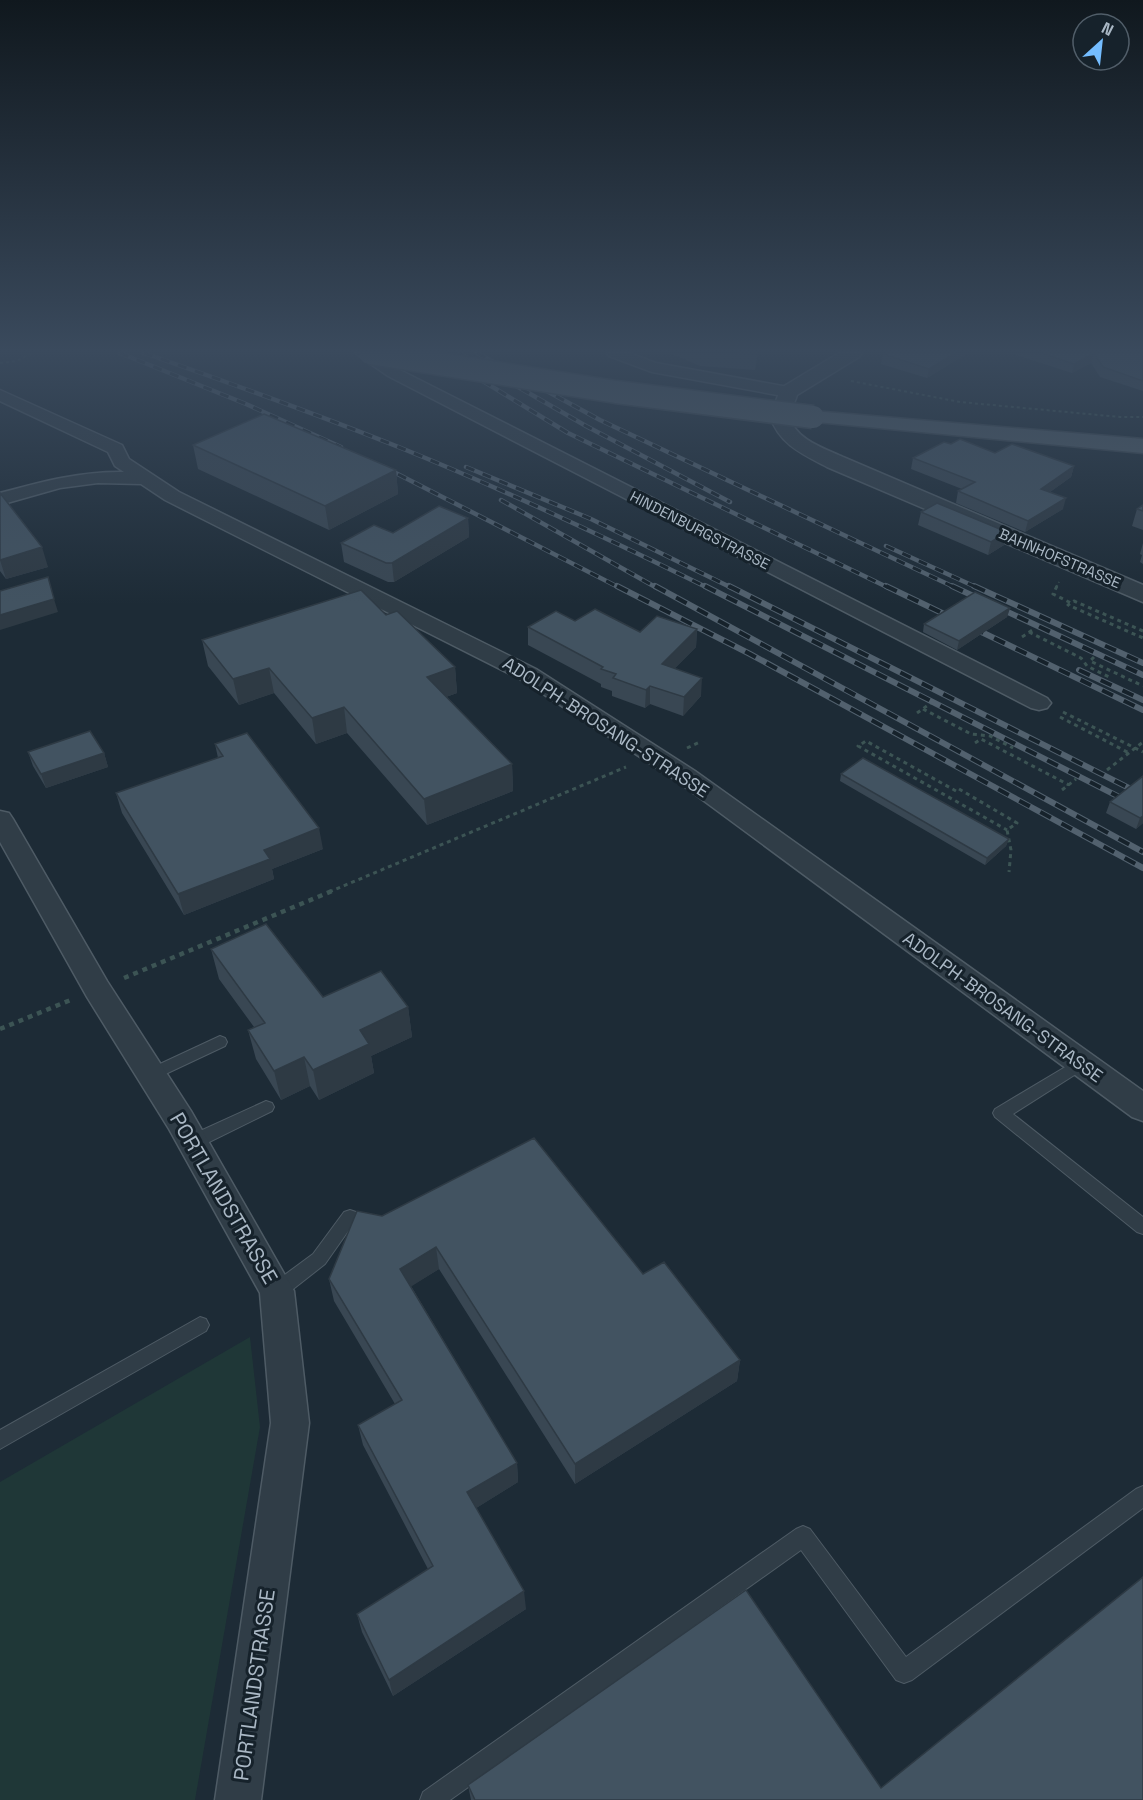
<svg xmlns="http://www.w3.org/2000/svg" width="1143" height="1800" font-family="'Space Grotesk',sans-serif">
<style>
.green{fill:#1f3737}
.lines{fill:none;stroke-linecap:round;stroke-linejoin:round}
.service-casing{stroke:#4e5b65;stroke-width:2}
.minor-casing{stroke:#4e5b65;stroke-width:3}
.tertiary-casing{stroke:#4e5b65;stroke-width:3}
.primary-casing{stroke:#3a4650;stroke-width:3}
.path-far2{stroke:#3c5454;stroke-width:2;stroke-dasharray:3 3;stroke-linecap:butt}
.path-far1{stroke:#3c5454;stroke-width:3;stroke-dasharray:4 4;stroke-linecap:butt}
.path{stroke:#3c5454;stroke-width:4.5;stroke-dasharray:5 5;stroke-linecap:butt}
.service{fill:#303d47;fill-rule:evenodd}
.minor{fill:#303d47;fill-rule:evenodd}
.tertiary{fill:#303d47;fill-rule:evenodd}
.primary{fill:#4e5c67;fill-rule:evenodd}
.rail-far1-casing{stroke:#52616e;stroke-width:4.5}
.rail-casing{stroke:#52616e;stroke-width:6}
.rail-far1{stroke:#16222b;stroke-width:3;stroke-dasharray:9;stroke-linecap:butt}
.rail{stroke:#16222b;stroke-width:4;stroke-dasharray:12;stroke-linecap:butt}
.primary-bridge-casing{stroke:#3a4650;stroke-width:25;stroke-linecap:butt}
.primary-bridge{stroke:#4e5c67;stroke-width:22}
.wall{fill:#394753}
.shaded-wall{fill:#2e3a44}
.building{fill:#425361;stroke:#2e3a44;stroke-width:1.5}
.labels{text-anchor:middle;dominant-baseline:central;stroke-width:6;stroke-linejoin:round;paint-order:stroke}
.far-street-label{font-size:15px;fill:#aab8c5;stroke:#16222b}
.street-label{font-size:18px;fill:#aab8c5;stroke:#16222b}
.near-street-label{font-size:21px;fill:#aab8c5;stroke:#16222b}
</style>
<rect width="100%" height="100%" fill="#1d2b36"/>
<!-- green -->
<path class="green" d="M250,1337L260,1427L195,1800H0V1482Z"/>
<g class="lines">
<!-- service casing -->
<g class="service-casing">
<path id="service" d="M220,1036L225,1038L227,1042L225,1046L157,1078L152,1080L147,1078L144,1074L147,1070Z
M1082,1057L1087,1059L1090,1063L1087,1067L1013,1114L1143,1217V1234L1137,1232L995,1117L993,1113L995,1109Z
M266,1101L272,1103L274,1107L272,1111L199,1147L193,1149L187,1147L185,1142L187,1137Z
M350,1210L356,1212L358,1217L325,1264L283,1297L277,1299L271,1297L268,1291L271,1285L313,1254L344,1212Z
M200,1317L206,1319L209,1325L206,1331L0,1449V1430Z
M1143,1486V1508L912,1680L904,1683L896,1680L801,1550L450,1800H420L423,1792L796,1529L803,1526L810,1529L906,1657L1136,1489Z"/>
</g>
<!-- minor casing -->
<g class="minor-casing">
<path id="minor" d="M355,353H374L400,370L1047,698L1051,703L1047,708L1039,710L1031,708L388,376Z
M607,353H629L656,363L788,387L796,392L788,397L652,372L609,356Z
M0,390L122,445L129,459L179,492L536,669L695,771L1143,1091V1121L1132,1117L677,781L520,679L165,500L141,484L98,483L60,488L0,505V493C41,482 81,471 124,472L115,466L108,452L0,401Z
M0,811L9,813L13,819L107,981L191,1111L294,1291L309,1423L261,1800H215L271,1423L260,1293L169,1129L87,997L0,842Z"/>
</g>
<!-- tertiary casing -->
<g class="tertiary-casing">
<path id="tertiary" d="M839,353H862L859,357L797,395C795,402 790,411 791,418C794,439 826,449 843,457L1143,585V602L827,467C802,454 779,444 770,416L781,388Z"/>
</g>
<!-- primary casing -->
<g class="primary-casing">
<path id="primary" d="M813,411L1143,439V453L806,421L802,417L806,413Z"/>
</g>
<!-- path-far2 -->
<path class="path-far2" d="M0,363L16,361L32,353
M851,381L960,402L1120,417H1143
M1056,588L1059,582"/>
<!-- path-far1 -->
<path class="path-far1" d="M1057,586L1053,594L1071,603
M1143,631L1074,601L1068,605L1143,638
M1029,632L1081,658L1087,666L1109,677
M1022,637L1034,629
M1094,657L1090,661L1143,686
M923,709L971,734L990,736L1013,748
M1063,712L1143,752
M917,713L931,703
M1060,717L1129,753
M975,743L981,739L1069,785
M687,748L700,742
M1107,770L1143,742
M959,789L1017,823L1007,830L1011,850L1009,872
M1062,790L1076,779
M956,791L866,741L858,746L1007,830
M329,892L626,767"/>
<!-- path -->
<path class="path" d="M124,978L332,891
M0,1029L73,999"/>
<!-- service -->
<use href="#service" class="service"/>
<!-- minor -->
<use href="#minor" class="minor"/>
<!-- tertiary -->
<use href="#tertiary" class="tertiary"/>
<!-- primary -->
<use href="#primary" class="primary"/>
<!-- rail-far1 casing -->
<g class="rail-far1-casing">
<path id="rail-far1" d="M120,353L246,404L341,447
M144,353C230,383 316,414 401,448C505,490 607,538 708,588
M437,353L568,433L889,588
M459,353L586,426L730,502
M477,353L600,420L956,588
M382,466L620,588
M466,467L591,519L732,588
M501,500L657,588
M886,546L978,588"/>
</g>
<!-- rail casing -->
<g class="rail-casing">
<path id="rail" d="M617,586L750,654L1143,868
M655,586L1143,852
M705,586L1143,809
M729,586L1143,795
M886,586L1143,710
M952,586L1143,675
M974,586L1143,663
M1079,670L1143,700"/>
</g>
<!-- rail-far1 -->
<use href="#rail-far1" class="rail-far1"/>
<!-- rail -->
<use href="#rail" class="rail"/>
<!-- primary-bridge casing -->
<g class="primary-bridge-casing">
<path id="primary-bridge" d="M370,353L616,392L813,417"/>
</g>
<!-- primary-bridge -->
<use href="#primary-bridge" class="primary-bridge"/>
</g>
<!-- wall -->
<path class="wall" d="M670,353H758L755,370L700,366Z
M968,353L927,378L881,364L883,354Z
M1010,353H1143V391L1100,377L1091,363L1072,373Z
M951,444L995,453L1074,466L1071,477L1050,492L1063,509L1025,532L956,503L958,491L962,489L911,469L913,458Z
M193,445L396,470L398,494L329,530L198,469Z
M0,493L48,567L6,579L0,571Z
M1143,505V530L1132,526L1137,509Z
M921,512L1004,545L988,555L918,525Z
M468,518L469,537L394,582H388L344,562L341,543Z
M1143,543V564L1140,562L1142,555L1140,554Z
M1010,608L1007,617L957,650L923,632L924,624Z
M386,615L455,667L457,693L446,697L512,764L513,791L427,825L347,733L316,744L274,693L239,705L208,666L202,640Z
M575,621L640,632L697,629L696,647L675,668L701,696L683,716L650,704L645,708L612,696V691L601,687V684L528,645V627Z
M215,744L323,849L272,869L274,879L184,915L122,813L116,793L218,758Z
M28,752L104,753L108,767L46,788L33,766Z
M841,774L1009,839L1006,846L985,865L840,781Z
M1143,776V823L1136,829L1106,813L1110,802Z
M211,949L323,997L408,1007L412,1037L371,1056L374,1073L319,1100L310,1086L281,1100L256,1059L248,1030L254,1027L219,979Z
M357,1211L643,1274L740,1360L737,1381L575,1484L439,1269L411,1286L517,1463L518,1482L476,1508L526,1609L393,1696L362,1632L357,1614L428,1569L363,1445L358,1425L395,1404L334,1301L329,1279Z
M468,1785L881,1788L1143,1800H471Z"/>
<!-- shaded-wall -->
<path class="shaded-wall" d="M955,353H968L927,378L929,369Z
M1094,353L1091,363L1072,373L1074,364Z
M1074,466L1071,477L1039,500L1041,489Z
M396,470L398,494L329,530L325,506Z
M1066,498L1063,509L1025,532L1028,521Z
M468,518L469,537L394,582L392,563Z
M1007,532L1004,545L988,555L991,542Z
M42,547L48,567L6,579L0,560Z
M54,599L58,612L0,630V615Z
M1010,608L1007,617L957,650L959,641Z
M697,629L696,647L661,682L662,664Z
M455,667L457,693L429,703L427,677Z
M269,668L274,693L239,705L233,679Z
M702,678L701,696L683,716L684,697Z
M650,686V704L645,708L646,690Z
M344,707L347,733L316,744L312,718Z
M104,753L108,767L46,788L41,774Z
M512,764L513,791L427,825L424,799Z
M1143,816V823L1136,829L1140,818Z
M319,828L323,849L272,869L274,879L184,915L178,894L264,850Z
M1009,839L1006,846L985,865L987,858Z
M408,1007L412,1037L371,1056L374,1073L319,1100L313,1070L360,1030Z
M304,1057L310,1086L281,1100L274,1071Z
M436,1247L439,1269L404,1291L400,1269Z
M740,1360L737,1381L575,1484V1464Z
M517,1463L518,1482L470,1512L467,1492Z
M524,1591L526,1609L393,1696L389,1680Z"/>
<!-- building -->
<path class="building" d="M737,353H757V354Z
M885,353H955L929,369L883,354Z
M1041,353H1143V381L1103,367L1094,353L1074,364Z
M264,414L396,470L325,506L193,445Z
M960,439L995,453L1012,444L1074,466L1041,489L1066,498L1028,521L958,491L975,482L913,458L944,442L951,444Z
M0,493L42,547L0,560Z
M937,503L1007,532L991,542L921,512Z
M1143,505V511L1137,509Z
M439,506L468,518L392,563H386L341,543L374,525L393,533Z
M48,577L54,599L0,615V591Z
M361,590L386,615L397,611L455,667L427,677L512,764L424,799L344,707L312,718L269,668L233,679L202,640Z
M975,592L1010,608L959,641L924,624Z
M595,609L640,632L657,616L697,629L662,664L702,678L684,697L650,686L646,690L613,678L616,674L601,669L603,667L528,627L556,611L575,621Z
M90,731L104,753L41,774L28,752Z
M247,733L319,828L264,850L270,859L178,894L116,793L223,756L215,744Z
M863,758L1009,839L987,858L841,774Z
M1143,776V816L1140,818L1110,802Z
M266,924L323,997L381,971L408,1007L360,1030L369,1044L313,1070L304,1057L274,1071L248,1030L265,1023L211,949Z
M534,1138L643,1274L664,1262L740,1360L575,1464L436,1247L400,1269L517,1463L467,1492L524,1591L389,1680L357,1614L433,1566L358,1425L402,1400L329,1279L357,1211L382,1216Z
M1143,1577V1800H475L468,1785L746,1590L881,1788Z"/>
<!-- sky -->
<linearGradient id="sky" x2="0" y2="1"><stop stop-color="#10181e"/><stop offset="0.58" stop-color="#3a4a5d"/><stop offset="1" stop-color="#3a4a5d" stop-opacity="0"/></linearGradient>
<rect width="1143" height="605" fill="url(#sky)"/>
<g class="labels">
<!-- far-street labels -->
<g class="far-street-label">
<text transform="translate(700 530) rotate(27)">HINDENBURGSTRASSE</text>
<text transform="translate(1060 558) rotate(23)">BAHNHOFSTRASSE</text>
</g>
<!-- street labels -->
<g class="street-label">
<text transform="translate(606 727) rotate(33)">ADOLPH-BROSANG-STRASSE</text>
<text transform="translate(1003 1007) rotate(36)">ADOLPH-BROSANG-STRASSE</text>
</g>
<!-- near-street labels -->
<g class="near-street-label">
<text transform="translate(224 1198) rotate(60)">PORTLANDSTRASSE</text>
<text transform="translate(254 1685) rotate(-82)">PORTLANDSTRASSE</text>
</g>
</g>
<!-- north arrow -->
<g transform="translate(1101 42) rotate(27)"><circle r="28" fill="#16222b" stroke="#515e69" stroke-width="1.5"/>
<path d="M0-4.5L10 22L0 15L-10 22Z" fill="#74bdff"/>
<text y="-9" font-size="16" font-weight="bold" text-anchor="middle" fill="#aab8c5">N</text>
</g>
</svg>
